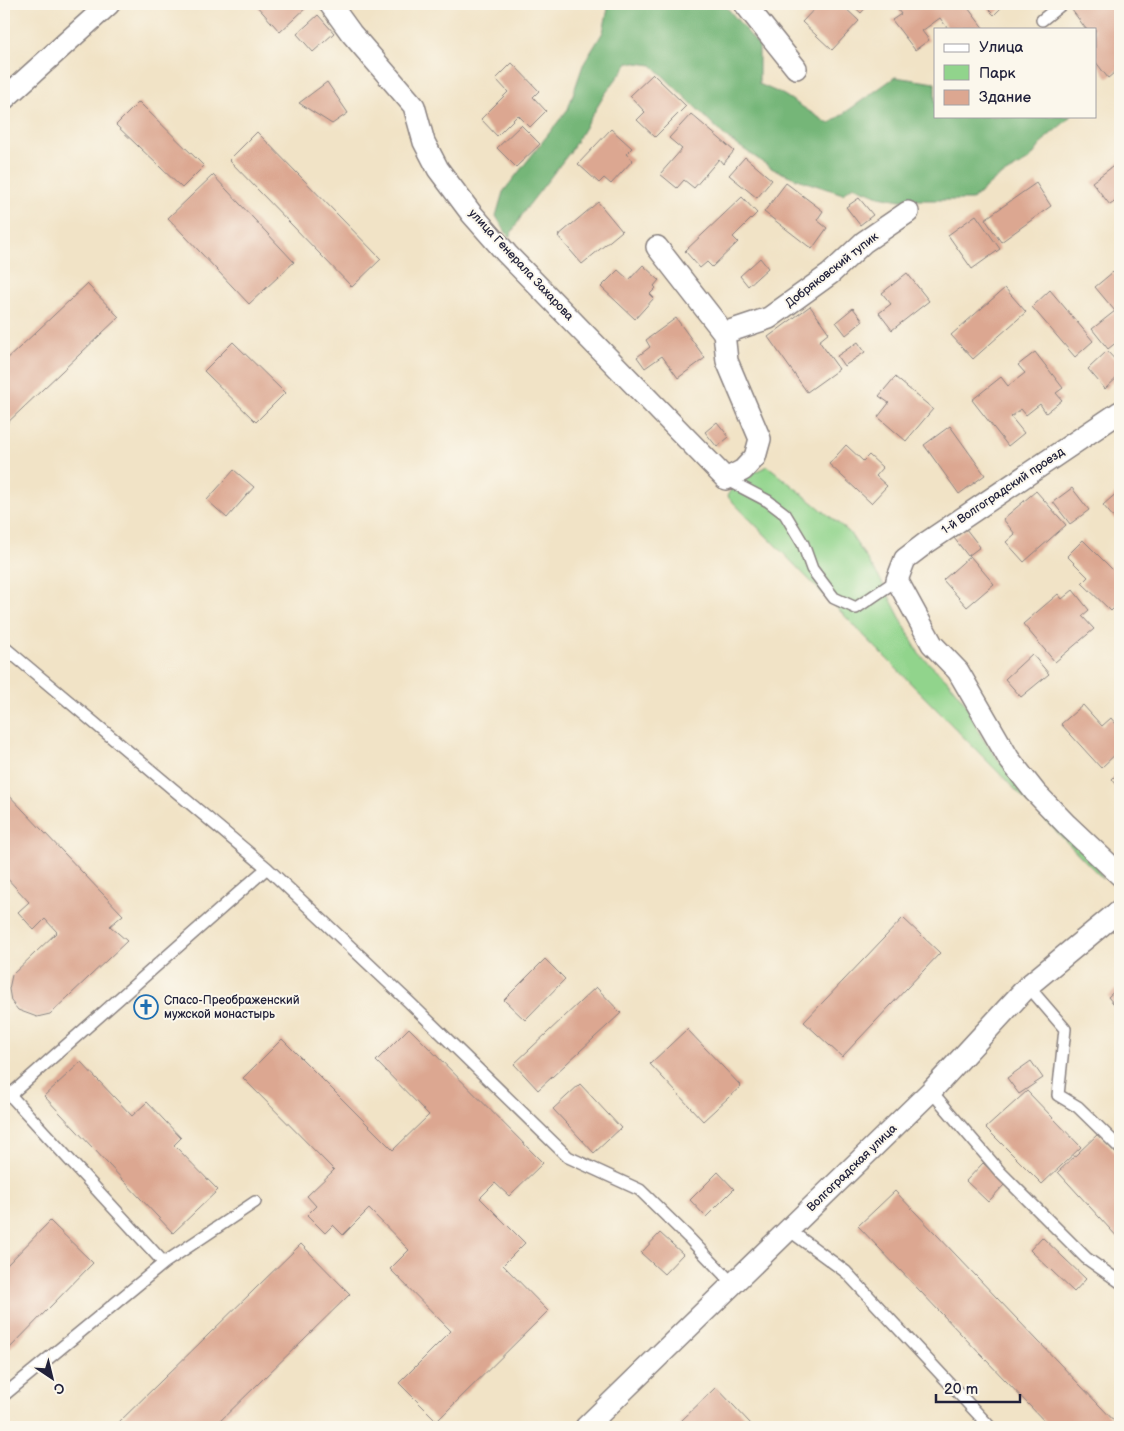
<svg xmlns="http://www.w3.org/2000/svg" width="1124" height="1431" font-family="'Balsamiq Sans',sans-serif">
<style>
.green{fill:#91d48c;stroke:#5a7b64}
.forest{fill:#74b678;stroke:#4b6c5a}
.building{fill:#dca791}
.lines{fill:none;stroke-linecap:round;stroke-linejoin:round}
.lane-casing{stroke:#8a8280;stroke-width:14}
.street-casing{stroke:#8a8280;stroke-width:24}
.lane{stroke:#fff;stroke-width:11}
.street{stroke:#fff;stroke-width:21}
.labels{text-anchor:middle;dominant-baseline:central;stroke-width:4;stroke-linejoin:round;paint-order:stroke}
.street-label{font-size:12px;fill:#22223b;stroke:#fbf7ec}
.poi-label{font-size:12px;fill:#22223b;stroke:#fbf7ec;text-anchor:start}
</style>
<rect width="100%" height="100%" fill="#fbf7ec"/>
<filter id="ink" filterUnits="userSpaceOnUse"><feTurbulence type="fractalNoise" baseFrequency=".02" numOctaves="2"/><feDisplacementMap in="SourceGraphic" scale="10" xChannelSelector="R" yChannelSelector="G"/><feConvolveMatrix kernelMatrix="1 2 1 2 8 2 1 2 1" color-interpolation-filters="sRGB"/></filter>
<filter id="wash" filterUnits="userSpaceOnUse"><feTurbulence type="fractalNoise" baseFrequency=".0096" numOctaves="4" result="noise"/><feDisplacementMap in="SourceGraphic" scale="20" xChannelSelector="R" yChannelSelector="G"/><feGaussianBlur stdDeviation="1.12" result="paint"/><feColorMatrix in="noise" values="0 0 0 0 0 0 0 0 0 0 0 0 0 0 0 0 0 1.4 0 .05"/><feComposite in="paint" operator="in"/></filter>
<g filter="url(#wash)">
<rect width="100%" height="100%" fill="#f1e3c6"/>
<!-- green -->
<path class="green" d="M768,466L849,532L880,579L919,654L947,680L966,704L981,736L1000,762L1094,859L1103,879L727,496L738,479Z"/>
<!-- forest -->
<path class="forest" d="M609,4H724L759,46V84L784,95L829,124L895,77L935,83V116H1072L1046,138L1029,160L997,178L972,200H900L879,196L853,186L843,194L797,179L773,169L727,138L652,65L629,62L605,94L570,152L525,210L509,237L496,216L503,192L568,109L583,65L603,32Z"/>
<g id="blocks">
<!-- building -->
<path class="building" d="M255,4H308L309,5L280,32Z
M819,4H841L859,21L832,50L802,22Z
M851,4H869L861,13Z
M899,4H965L984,29H948L940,18L922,31L929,40L915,50L892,20L901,14L895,6Z
M983,4H1005L994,15Z
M1072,4H1120V68L1108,78L1095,61V29H1086L1069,6Z
M318,15L334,33L313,52L297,34Z
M512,63L539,91L533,97L546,111L530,127L518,115L497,136L481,119L508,92L496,79Z
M653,74L686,106L655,137L637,120L645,112L630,96Z
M327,82L348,113L332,124L299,103Z
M139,102L204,166L182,188L116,125Z
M691,114L734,151L723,164L719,159L694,188L684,180L677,188L660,174L682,149L669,138Z
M521,125L540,144L516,167L497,148Z
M611,129L632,148L626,154L633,160L611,184L604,178L599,183L578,164Z
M257,132L381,259L352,287L229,160Z
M745,157L772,180L757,198L729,175Z
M1120,161V198L1110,205L1092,182Z
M213,175L294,262L249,304L168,218Z
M786,183L823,211L817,220L827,228L812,249L764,212Z
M1036,183L1051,206L1001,242L985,219Z
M742,197L757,213L733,237L738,242L712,267L707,262L700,268L685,251Z
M859,198L873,215L860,225L846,207Z
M598,202L622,231L582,264L558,236Z
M976,215L1000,249L972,269L948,235Z
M760,258L768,268L748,286L740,276Z
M643,265L659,280L654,286L656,288L650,294L654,298L635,319L601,287L618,270L629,280Z
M1113,272L1120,281V344L1118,341L1108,349L1092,329L1115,311L1095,287Z
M907,273L929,301L892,330L879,313L891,304L882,293Z
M87,284L119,317L4,426V362Z
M1005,288L1026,312L973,359L951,335Z
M1050,290L1093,341L1075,357L1032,307Z
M810,306L829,333L819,341L839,369L807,392L768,337Z
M853,308L863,321L846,335L836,322Z
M676,318L705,358L678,378L662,356L645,368L637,357L650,347L646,340Z
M233,342L285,393L256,422L204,371Z
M858,342L865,352L844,366L837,356Z
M1107,351L1120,365V375L1105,389L1088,369Z
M1035,352L1063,388L1056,393L1062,400L1046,413L1040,404L1026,415L1021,409L1011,417L1024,433L1008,446L972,400L1001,377L1008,386L1025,373L1018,365Z
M895,377L933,409L906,441L878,417L889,403L879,396Z
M717,422L729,437L717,447L705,432Z
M950,426L985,475L959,494L924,445Z
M846,445L863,461L869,455L883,468L876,476L887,486L871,503L829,464Z
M234,470L254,487L227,518L207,500Z
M1072,488L1089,510L1070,524L1053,502Z
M1120,490V525L1103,505Z
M1036,491L1066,525L1024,562L1006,542L1015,534L1003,519Z
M966,529L980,547L968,556L954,538Z
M1083,540L1120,577V602L1111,611L1082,583L1088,577L1067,556Z
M970,556L994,584L967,607L943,580Z
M1073,590L1089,610L1082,616L1094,629L1055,662L1023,624L1058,594L1062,599Z
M1032,654L1049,674L1021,697L1005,679Z
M1083,705L1102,726L1111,718L1120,729V750L1101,768L1061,724Z
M1120,771V789L1112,779Z
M4,790L123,915L110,926L127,941L50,1014L37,1017L18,1010L11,1001L9,989L12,975L57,932L45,919L34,930L18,912L29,902L4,875Z
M903,918L940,953L842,1057L804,1022Z
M545,959L565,979L525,1020L504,1000Z
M1120,986V1011L1108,997Z
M596,987L621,1013L538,1090L514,1064Z
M409,1028L543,1163L509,1196L495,1183L480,1198L525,1243L503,1265L548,1311L437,1421L399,1383L451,1331L390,1269L409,1250L369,1209L343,1235L333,1225L325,1233L307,1215L316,1206L307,1196L334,1170L243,1078L282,1039L393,1150L429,1115L376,1061Z
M687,1029L741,1086L703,1121L650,1064Z
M1031,1061L1043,1078L1019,1094L1007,1078Z
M81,1062L132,1116L147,1102L181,1138L174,1145L218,1190L173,1233L44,1096Z
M580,1084L621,1128L594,1153L553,1109Z
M1027,1091L1081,1147L1042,1184L986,1128Z
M1098,1134L1120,1158V1240L1058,1172Z
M983,1163L1005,1184L988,1202L966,1181Z
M718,1172L734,1189L706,1217L690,1200Z
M895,1191L1120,1427H1050L962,1335L858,1226Z
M50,1221L93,1263L5,1353L4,1351V1268Z
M660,1233L683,1254L664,1274L641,1253Z
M1042,1237L1086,1279L1074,1292L1030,1250Z
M301,1244L350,1294L214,1427H114Z
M716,1387L750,1423L754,1427H683L679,1423Z"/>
</g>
</g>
<g filter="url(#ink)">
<use href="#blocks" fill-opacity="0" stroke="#8a8280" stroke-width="1"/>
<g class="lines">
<!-- lane casing -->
<g class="lane-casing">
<path id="lane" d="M1042,20L1062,4
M726,479L768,501L785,514L803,544L812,569L834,598L856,608L897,580
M4,647L267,868L409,1002L568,1157L640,1190L688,1237L733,1284
M1028,986L1065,1029L1058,1095L1078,1107L1120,1148
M931,1091L1001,1173L1086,1258L1120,1282
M789,1230L846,1272L990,1427
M164,1263L10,1095L267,868
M4,1395L164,1263L255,1202"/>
</g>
<!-- street casing -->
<g class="street-casing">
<path id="street" d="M330,4L351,33L414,106L424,142L438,169L471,213L507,254L726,479L743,470L755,457L760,439L727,361L724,333L769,318L830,274L864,242L908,212
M745,4L796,68
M4,99L109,4
M657,247L724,333
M1120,412L926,543L905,559L897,580L932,644L958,671L1009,759L1035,792L1067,825L1120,875
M586,1427L931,1091L1028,986L1120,910"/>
</g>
<!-- lane -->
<use href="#lane" class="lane"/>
<!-- street -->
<use href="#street" class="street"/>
</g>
</g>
<!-- icons -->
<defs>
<g id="church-ring" transform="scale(1.25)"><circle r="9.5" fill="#fbf7ec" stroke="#1f6fb2" stroke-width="1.5"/><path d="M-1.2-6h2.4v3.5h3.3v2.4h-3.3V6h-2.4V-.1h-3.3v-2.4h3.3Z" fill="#1f6fb2"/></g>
</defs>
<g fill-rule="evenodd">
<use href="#church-ring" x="146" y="1007"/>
</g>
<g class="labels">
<!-- street labels -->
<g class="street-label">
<text transform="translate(521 265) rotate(47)">улица Генерала Захарова</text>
<text transform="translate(832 270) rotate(-38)">Добряковский тупик</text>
<text transform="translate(1003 491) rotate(-34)">1-й Волгоградский проезд</text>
<text transform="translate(852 1168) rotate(-44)">Волгоградская улица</text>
</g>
<!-- poi labels -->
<g class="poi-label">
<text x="164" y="1000">Спасо-Преображенский<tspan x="164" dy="14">мужской монастырь</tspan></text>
</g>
</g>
<!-- margin -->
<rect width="1124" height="1431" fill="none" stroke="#fbf7ec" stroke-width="20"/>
<!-- legend -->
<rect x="934" y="28" width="162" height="90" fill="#fbf7ec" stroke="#a4a2a5"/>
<rect x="944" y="44" width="25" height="8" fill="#ffffff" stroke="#a4a2a5"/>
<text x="979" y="52" font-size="15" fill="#22223b">Улица</text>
<rect x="944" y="65" width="25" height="15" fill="#91d48c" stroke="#a4a2a5"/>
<text x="979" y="78" font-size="15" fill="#22223b">Парк</text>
<rect x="944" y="90" width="25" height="15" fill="#dca791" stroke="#a4a2a5"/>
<text x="979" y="102" font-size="15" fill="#22223b">Здание</text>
<!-- north arrow -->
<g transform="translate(52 1378) rotate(145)" stroke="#fbf7ec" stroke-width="4" paint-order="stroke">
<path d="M0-4L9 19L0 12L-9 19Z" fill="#22223b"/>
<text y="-8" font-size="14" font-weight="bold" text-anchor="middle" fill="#22223b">С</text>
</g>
<!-- scale -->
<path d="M936 1394v8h84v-8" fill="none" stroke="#22223b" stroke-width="2.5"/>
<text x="944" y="1394" font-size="15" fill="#22223b" stroke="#fbf7ec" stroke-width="4" paint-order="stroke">20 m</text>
</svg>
